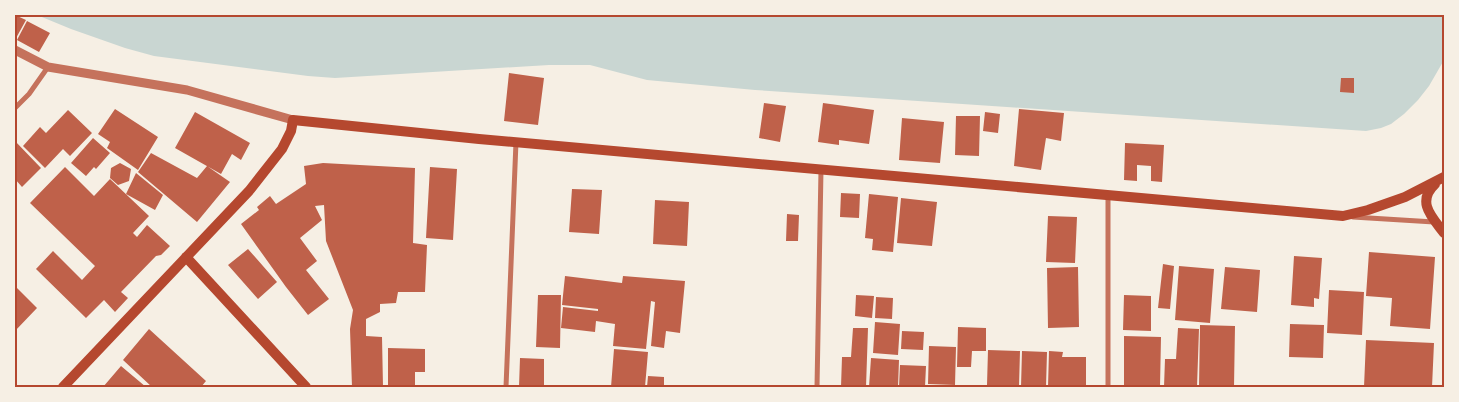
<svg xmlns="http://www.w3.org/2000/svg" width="1459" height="402" font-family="'Exo 2',sans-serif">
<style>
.water{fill:#c9d6d2}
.building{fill:#bf614a}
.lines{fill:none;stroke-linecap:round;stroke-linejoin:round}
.minor{stroke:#c5725c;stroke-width:5}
.tertiary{stroke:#c5725c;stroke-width:9}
.secondary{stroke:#b5482f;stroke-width:10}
.neatline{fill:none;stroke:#b5482f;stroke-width:2}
</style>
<rect width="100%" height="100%" fill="#f6efe4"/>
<!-- water -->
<path class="water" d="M37,15H1444V60L1429,86L1418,100L1404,114L1391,124L1381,128L1366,131L755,90L647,80L590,65H549L335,78L308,76L154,56L125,48L71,29Z"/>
<!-- building -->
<path class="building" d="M15,15L26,20L15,40Z
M27,21L50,33L39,52L17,40Z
M509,73L544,78L538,125L504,121Z
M1341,78H1354V93L1340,92Z
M764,103L786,106L780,142L759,138Z
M823,103L874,110L869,144L839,140V145L818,142Z
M115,109L158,137L138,170L107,148L110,142L98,134Z
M1019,109L1064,113L1061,141L1046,138L1041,170L1014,166Z
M68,110L92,133L70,156L63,149L45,168L23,146L40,127L46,133Z
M195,112L250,143L241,160L232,154L221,174L175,148Z
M985,112L1000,114L998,133L983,131Z
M956,116H980L979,156L955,155Z
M902,118L944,122L940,163L899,160Z
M93,138L110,153L96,169L94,167L86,176L71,163Z
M15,141L41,168L22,187L15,179Z
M1125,143L1164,145L1162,182L1151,181V166L1137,165V181L1124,180Z
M151,153L197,178L207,166L230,182L197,222L138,172Z
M120,163L131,169L129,181L118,185L110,178L111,168Z
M323,163L415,168L413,243L427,245L425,292H398L396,303L380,304V312L366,319V336L382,337L383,387H352L350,329L353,310L326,241L324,205L315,206L322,220L300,238L317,261L306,270L329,299L308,315L286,287L241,224L259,210L257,207L270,196L276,204L306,184L304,166Z
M65,167L94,196L110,179L149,216L133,233L137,237L147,225L170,246L161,255L156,256L121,292L128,298L115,312L104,300L86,318L36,269L53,251L82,280L95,266L30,203Z
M430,167L457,169L453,240L426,238Z
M136,173L163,195L155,210L126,194Z
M572,189L602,190L599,234L569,232Z
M841,193L860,194L859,218L840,217Z
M869,194L898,197L893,252L872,250L873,239L865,238Z
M901,198L937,202L932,246L897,243Z
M655,200L689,202L687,246L653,244Z
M787,214L799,215L798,241H786Z
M1048,216L1077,217L1075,263L1046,262Z
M248,249L277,282L258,299L228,265Z
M1369,252L1435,257L1430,329L1390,326L1392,298L1366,296Z
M1294,256L1322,258L1319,299L1314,298V307L1291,305Z
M1163,264L1174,266L1170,309L1158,308Z
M1179,266L1214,269L1210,323L1175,320Z
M1078,267L1079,327L1048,328L1047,268Z
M1225,267L1260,270L1257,312L1221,309Z
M565,276L622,283L623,276L685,281L680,333L666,331L664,348L651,346L655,302L651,301L646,349L613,346L615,324L596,321L595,332L561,328L563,307L598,311V309L562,305Z
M15,286L37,308L15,331Z
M1329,290L1364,292L1362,335L1327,333Z
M538,295H561L560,348L536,347Z
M856,295L874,296L872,318L855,316Z
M1124,295L1151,296V331L1123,330Z
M876,297L893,298L892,319L875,318Z
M875,322L900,324L898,355L873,353Z
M1290,324L1324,325L1323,358L1289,357Z
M1200,325L1235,326L1234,387H1199Z
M958,327L986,328V351H972L971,367H957Z
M853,328H868L866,387H841L842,357H851Z
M1178,328L1199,329L1197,387H1164L1165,359H1176Z
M149,329L206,381L201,387H152L123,360Z
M902,331L924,332L923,350L901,349Z
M1124,336L1161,337L1160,387H1124Z
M1366,340L1434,343L1432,387H1364Z
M929,346L956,347L955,385L928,384Z
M388,348L425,349V372H415V387H388Z
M614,349L648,352L645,387H611Z
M988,350L1020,351L1019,386L987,385Z
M1022,351L1047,352L1046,387H1021Z
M1049,351L1063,352L1062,357H1086V387H1048Z
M520,358L544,359V387H519Z
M871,358L899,360L898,387H869Z
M900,365L926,366L925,387H899Z
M121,366L146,387H103Z
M648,376L664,377V387H647Z"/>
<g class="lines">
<!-- minor -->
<path class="minor" d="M15,108L29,94L48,67
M1108,195V387
M1353,217L1434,222
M506,387L516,142
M817,387L821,170"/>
<!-- tertiary -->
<path class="tertiary" d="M15,50L48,67L187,90L293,120"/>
<!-- secondary -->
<path class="secondary" d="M1435,184C1416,202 1432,217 1444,233
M186,257L306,387
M63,387L249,191L282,149L291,131L293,120L479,139L1343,216L1368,210L1405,197L1444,177"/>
</g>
<!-- border -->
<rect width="1459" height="402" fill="none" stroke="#f6efe4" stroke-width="32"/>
<rect x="16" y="16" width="1427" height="370" class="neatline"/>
</svg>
